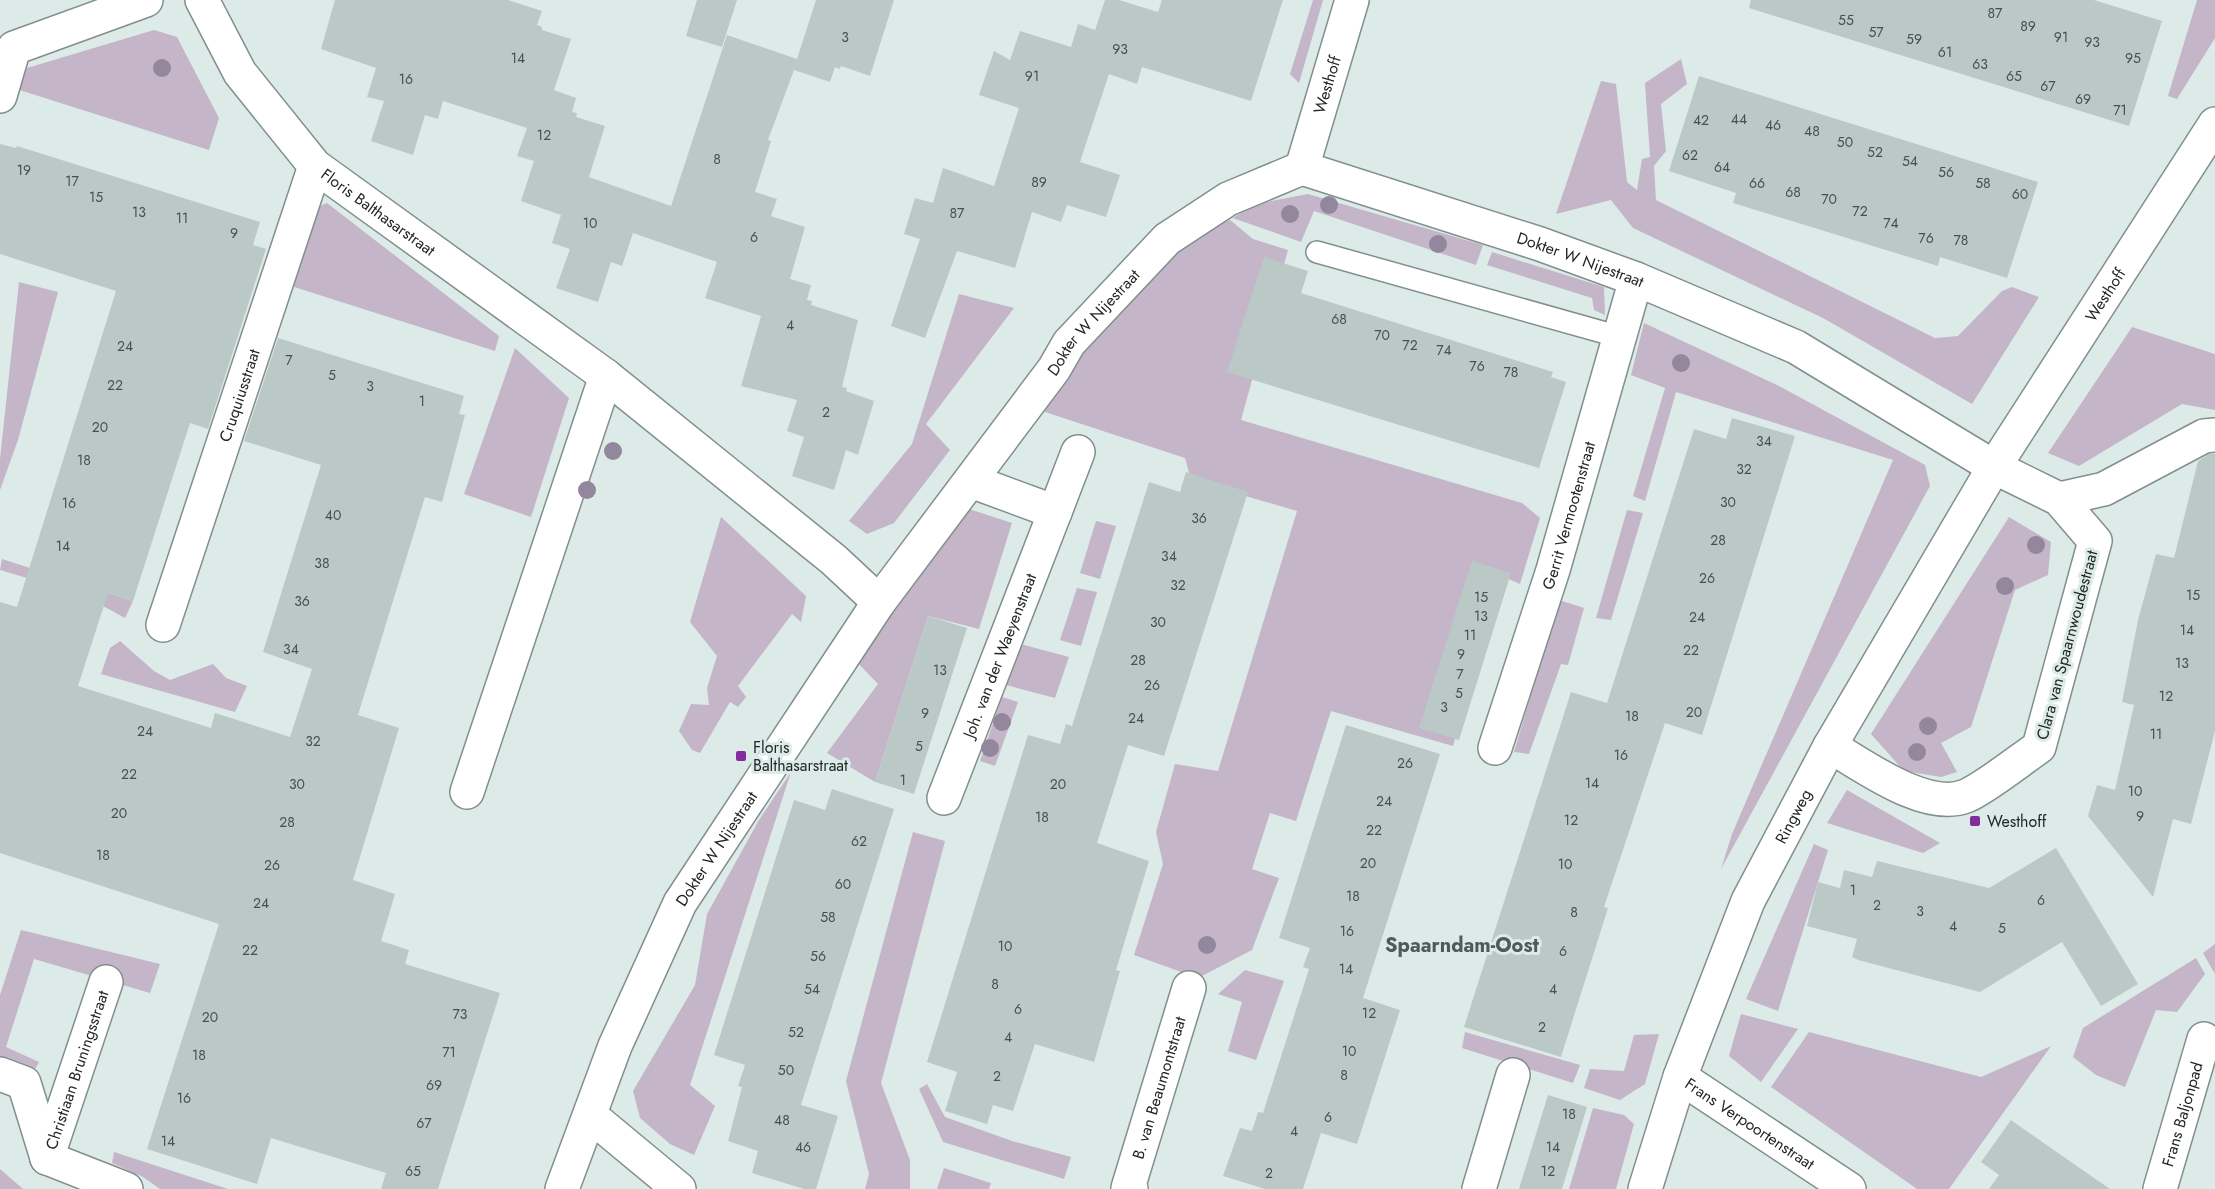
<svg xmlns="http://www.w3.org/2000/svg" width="2215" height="1189" font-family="Jost,sans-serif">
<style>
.green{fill:#c4b5c8}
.building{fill:#bac9c6}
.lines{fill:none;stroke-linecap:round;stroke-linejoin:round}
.service-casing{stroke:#818f8d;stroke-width:24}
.minor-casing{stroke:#818f8d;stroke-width:36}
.tertiary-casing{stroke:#818f8d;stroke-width:36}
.service{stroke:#fff;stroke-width:21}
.minor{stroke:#fff;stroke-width:33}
.tertiary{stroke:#fff;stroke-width:33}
.tree{fill:#92879d}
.poi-dot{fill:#832d9a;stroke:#dcebe8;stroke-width:2}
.labels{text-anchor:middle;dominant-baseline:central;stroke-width:6;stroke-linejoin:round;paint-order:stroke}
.number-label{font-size:14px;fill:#48504e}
.street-label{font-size:16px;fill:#222726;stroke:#dcebe8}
.poi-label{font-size:16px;fill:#222726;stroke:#dcebe8;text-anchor:start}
.quarter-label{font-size:20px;font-weight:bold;fill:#4e5b58;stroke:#dcebe8}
</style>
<rect width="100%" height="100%" fill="#dcebe8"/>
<!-- green -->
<path class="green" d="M1313,0H1323L1299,83L1290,74Z
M2197,0H2215V38L2177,99L2168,96Z
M154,30L177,37L219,118L209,150L13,88L27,68Z
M1681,59L1687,84L1661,104L1666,151L1654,166L1656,200L1935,338L1958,336L2002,291L2012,287L2039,297L1972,404L1823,318L1633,228L1611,200L1556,214L1601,81L1616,84L1627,182L1637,190L1642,159L1650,157L1645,83Z
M1308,194L1483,245L1476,265L1314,211L1301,242L1233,218L1255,204Z
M327,203L499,336L495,351L288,285L313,209Z
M1230,220L1253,239L1288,250L1241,420L1522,503L1540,518L1520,584L1500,575L1453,746L1331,711L1296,821L1270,813L1252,869L1279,878L1252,950L1198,978L1134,955L1163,864L1156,832L1175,764L1218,771L1297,511L1191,480L1185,458L1039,410C1087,352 1134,281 1196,236C1206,229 1219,225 1230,220Z
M1492,252L1604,287L1605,315L1594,310L1592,298L1487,265Z
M19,282L58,292L18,440L0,490V459Z
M959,294L1014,308L926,424L950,450L894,523L867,534L849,521L912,444Z
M1644,323L1779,386L1925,465L1930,486L1721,869L1732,834L1893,460L1676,392L1645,501L1633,496L1665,388L1631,375Z
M2132,327L2215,354V410L2182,404L2079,466L2048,453Z
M515,348L569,398L531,517L464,494Z
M969,509L1012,523L979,629L928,616L875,782L827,753L878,684L854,659Z
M1627,510L1643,513L1611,620L1596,618Z
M721,517L806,596L801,622L792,614L738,686L746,697L738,707L730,702L700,753L692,750L679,731L691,704L709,705L707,688L717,656L690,622Z
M2009,517L2051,542L2048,575L2015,590L1971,727L1941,743L1957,772L1941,777L1904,771L1871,734Z
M1096,521L1116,526L1100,579L1080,573Z
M2,559L133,601L125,618L81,594L0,570Z
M1077,588L1097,592L1081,646L1060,640Z
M1559,600L1584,608L1568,665L1561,664L1529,754L1514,752Z
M120,641L154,671L170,680L213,664L226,678L247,686L235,712L101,674L110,648Z
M1017,643L1069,657L1055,698L1006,685Z
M1002,697L1018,702L995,766L980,761Z
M791,772L690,1085L715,1106L694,1155L670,1144L640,1118L633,1091L695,985L707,914L759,820Z
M1847,790L1940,843L1923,853L1827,823Z
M913,832L945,841L881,1083L910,1160V1189H865L869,1174L846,1081Z
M1814,844L1828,850L1778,1011L1746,999Z
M21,930L160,964L150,993L34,959L6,1047L39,1062L31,1077L0,1057V995Z
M2215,944V974L2203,953Z
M2196,958L2205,974L2177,1012L2156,1010L2125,1087L2096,1075L2073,1057L2083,1028Z
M1245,970L1284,981L1256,1060L1228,1051L1242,1002L1218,994Z
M1741,1014L1798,1029L1761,1082L1729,1056Z
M1465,1032L1580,1065L1573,1083L1462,1048Z
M1809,1032L1981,1077L2051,1046L1949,1189H1917L1771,1087Z
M1659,1034L1645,1084L1620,1100L1584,1088L1590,1069L1624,1071L1634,1035Z
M927,1084L945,1117L1012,1141L1071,1157L1064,1179L943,1142L919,1089Z
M1593,1108L1624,1115L1634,1124L1616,1189H1569Z
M114,1152L228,1189H160L143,1177L112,1163Z
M944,1168L991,1183L989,1189H937Z
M0,1169L23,1189H0Z"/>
<!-- building -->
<path class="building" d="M335,0H508L542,11L537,25L542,27V30L571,39L554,90L576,98L572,112L577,113L576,117L605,126L589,177L671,206L727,35L797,59L816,0H894L870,76L841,66L840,69L835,67L830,82L794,70L768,140L771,141L755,192L777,199L771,216L805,227L790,279L811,285L807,300L812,301L811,305L858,320L842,387L847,388L846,391L874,401L858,455L846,450L834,490L792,476L804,437L787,431L797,400L741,386L761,316L705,298L717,262L633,233L622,266L611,262L598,302L556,288L570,249L552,243L561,215L521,201L534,161L517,156L527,128L443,101L438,119L425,115L413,155L371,141L384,101L367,97L376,68L321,49Z
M697,0H737L722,47L686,36Z
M1105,0H1119L1158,12L1162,0H1283L1251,101L1142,67L1137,84L1109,74L1080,162L1120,175L1106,217L1067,205L1061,222L1032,212L1015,268L957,251L925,338L891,326L920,239L904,234L915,198L933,203L943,168L994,186L1019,108L979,95L994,51L1010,60L1020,31L1071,47L1078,24L1095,30Z
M1751,0H2094L2162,21L2129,126L1749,8Z
M1699,76L2038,182L2007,278L1940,257L1938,266L1733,203L1736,193L1669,171Z
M0,144L16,148L17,146L260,222L253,245L266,249L208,429L190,423L133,601L108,593L78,686L211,728L215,713L290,737L312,669L263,652L321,465L244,441L278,338L464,396L459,414L465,415L442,502L425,497L358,715L399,728L353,880L395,894L381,941L409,950L405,964L500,993L438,1189H381L386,1173L271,1138L257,1184L147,1149L219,924L0,853V602L17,607L116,291L0,254Z
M1264,257L1308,271L1301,293L1553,372L1551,377L1566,382L1539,468L1227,372Z
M1732,418L1795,436L1702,735L1665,723L1604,907L1608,908L1561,1057L1464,1027L1571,692L1607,703L1694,429L1726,439Z
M2209,454H2215V731L2191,824L2173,819L2153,897L2088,816L2097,785L2115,790L2134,705L2122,702L2138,620L2156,554L2174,558L2198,461Z
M1186,472L1248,492L1164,756L1128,745L1097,843L1149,861L1116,970L1120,971L1094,1062L1035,1044L1013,1111L993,1105L987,1124L945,1111L957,1072L927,1062L1028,735L1060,744L1066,724L1072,726L1149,482L1180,492Z
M1472,561L1511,573L1459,740L1419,728Z
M928,616L967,628L914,794L875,782Z
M1346,725L1440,754L1363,998L1400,1010L1357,1144L1321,1133L1303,1189H1265L1223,1176L1240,1128L1252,1131L1258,1112L1263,1113L1309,969L1303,967L1310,948L1279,938Z
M832,789L894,809L801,1105L838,1116L816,1189H804L752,1173L758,1151L728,1141L742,1087L738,1086L745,1065L714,1055L794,800L825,810Z
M2056,848L2138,984L2101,1006L2062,942L1980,992L1858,960L1852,957L1857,939L1807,926L1818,882L1840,888L1844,870L1872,877L1877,861L1989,888Z
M1548,1095L1587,1107L1562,1189H1519Z
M2011,1120L2058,1153L2110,1189H1989L1999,1175L1981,1162Z"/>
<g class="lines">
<!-- service casing -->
<g class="service-casing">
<path id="service" d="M1317,252L1620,337"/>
</g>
<!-- minor casing -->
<g class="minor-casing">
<g id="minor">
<path id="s1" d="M202,0L240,73L315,166L606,376L834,560L879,602"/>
<path d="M0,96L14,48L146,0"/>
<path id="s2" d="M1302,168L1352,0"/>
<path d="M2059,499L2104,489L2204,436L2215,435"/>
<path d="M1055,512L1078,452"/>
<path id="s3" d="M163,625L315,166"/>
<path id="s4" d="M1495,748L1553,570L1636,279"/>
<path d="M467,792L606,376"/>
<path id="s5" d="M944,798L1055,512L971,481"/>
<path d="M0,1074L24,1083L47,1158"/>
<path id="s6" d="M1680,1077L1849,1189"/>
<path d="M591,1116L679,1189"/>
<path id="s7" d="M47,1158L106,982"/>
<path d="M47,1158L126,1189"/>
<path id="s8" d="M562,1189L615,1046L680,903L879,602L1054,369L1069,343L1167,239L1228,199L1302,168L1540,244L1636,279L1796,347L1994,467L2059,499L2095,541L2039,747C2020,760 1985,788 1966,796C1926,812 1864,766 1830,746"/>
<path id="s9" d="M1131,1189L1128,1188L1189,988"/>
<path d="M1479,1189L1513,1075"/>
<path id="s10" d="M2160,1189L2204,1039"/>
</g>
</g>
<!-- tertiary casing -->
<g class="tertiary-casing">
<g id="tertiary">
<path id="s11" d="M1645,1189L1680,1077L1748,901L1830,746L1994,467L2215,124"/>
</g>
</g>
<!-- service -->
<use href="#service" class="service"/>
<!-- minor -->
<use href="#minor" class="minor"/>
<!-- tertiary -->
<use href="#tertiary" class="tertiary"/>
</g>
<!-- trees -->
<g class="tree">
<circle cx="162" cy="68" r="9"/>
<circle cx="1329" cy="205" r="9"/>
<circle cx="1290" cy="214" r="9"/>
<circle cx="1438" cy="244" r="9"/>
<circle cx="1681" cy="363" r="9"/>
<circle cx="613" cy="451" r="9"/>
<circle cx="587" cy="490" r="9"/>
<circle cx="2036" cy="545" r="9"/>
<circle cx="2005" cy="586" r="9"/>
<circle cx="1002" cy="722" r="9"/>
<circle cx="1928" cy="726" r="9"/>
<circle cx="990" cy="748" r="9"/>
<circle cx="1917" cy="752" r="9"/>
<circle cx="1207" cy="945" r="9"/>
</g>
<!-- markers -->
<g class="poi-dot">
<rect x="735" y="750" width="12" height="12" rx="3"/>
<rect x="1969" y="815" width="12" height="12" rx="3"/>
</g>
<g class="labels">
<!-- number labels -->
<g class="number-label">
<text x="1995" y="13">87</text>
<text x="1846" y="20">55</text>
<text x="2028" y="26">89</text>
<text x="1876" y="32">57</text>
<text x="845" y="37">3</text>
<text x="2061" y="37">91</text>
<text x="1914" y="39">59</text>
<text x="2092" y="42">93</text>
<text x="1120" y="49">93</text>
<text x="1945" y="52">61</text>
<text x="518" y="58">14</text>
<text x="2133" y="58">95</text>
<text x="1980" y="64">63</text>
<text x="1032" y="76">91</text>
<text x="2014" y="76">65</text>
<text x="406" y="79">16</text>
<text x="2048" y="86">67</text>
<text x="2083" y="99">69</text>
<text x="2120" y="110">71</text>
<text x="1739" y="119">44</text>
<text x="1701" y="120">42</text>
<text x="1773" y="125">46</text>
<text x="1812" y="131">48</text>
<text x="544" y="135">12</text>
<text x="1845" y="142">50</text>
<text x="1875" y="152">52</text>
<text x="1690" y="155">62</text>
<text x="717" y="159">8</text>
<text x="1910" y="161">54</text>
<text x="1722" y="167">64</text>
<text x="24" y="170">19</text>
<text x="1946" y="172">56</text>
<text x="72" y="181">17</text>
<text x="1039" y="182">89</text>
<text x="1757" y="183">66</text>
<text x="1983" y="183">58</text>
<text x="1793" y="192">68</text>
<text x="2020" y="194">60</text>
<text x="96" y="197">15</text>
<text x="1829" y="199">70</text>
<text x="1860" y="211">72</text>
<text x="139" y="212">13</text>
<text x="957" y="213">87</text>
<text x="182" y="218">11</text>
<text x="590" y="223">10</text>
<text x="1891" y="223">74</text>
<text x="234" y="233">9</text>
<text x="754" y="237">6</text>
<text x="1926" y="238">76</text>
<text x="1961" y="240">78</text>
<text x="1339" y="319">68</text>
<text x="790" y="325">4</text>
<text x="1382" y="335">70</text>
<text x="1410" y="345">72</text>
<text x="125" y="346">24</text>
<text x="1444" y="350">74</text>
<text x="289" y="360">7</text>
<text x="1477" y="366">76</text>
<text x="1511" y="372">78</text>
<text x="332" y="375">5</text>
<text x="115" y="385">22</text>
<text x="370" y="386">3</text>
<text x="422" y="401">1</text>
<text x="826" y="412">2</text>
<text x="100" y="427">20</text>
<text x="1764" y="441">34</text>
<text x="84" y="460">18</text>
<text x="1744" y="469">32</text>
<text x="1728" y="502">30</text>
<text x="69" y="503">16</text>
<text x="333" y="515">40</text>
<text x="1199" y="518">36</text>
<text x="1718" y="540">28</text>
<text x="63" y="546">14</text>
<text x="1169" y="556">34</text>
<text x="322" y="563">38</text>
<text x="1707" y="578">26</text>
<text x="1178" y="585">32</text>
<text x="2193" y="595">15</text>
<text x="1481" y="597">15</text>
<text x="302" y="601">36</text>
<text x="1481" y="616">13</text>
<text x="1697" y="617">24</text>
<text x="1158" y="622">30</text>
<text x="2187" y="630">14</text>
<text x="1470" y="635">11</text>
<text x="291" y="649">34</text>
<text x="1691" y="650">22</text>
<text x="1461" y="654">9</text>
<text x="1138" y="660">28</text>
<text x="2182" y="663">13</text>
<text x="940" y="670">13</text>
<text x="1460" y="674">7</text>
<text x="1152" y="685">26</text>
<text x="1459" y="693">5</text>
<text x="2166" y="696">12</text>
<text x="1444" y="707">3</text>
<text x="1694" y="712">20</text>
<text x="925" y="713">9</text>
<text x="1632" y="716">18</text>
<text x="1136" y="718">24</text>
<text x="145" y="731">24</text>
<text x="2156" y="734">11</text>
<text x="313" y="741">32</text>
<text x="919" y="746">5</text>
<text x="1621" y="755">16</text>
<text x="1405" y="763">26</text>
<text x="129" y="774">22</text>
<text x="903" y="780">1</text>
<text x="1592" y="783">14</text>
<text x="297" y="784">30</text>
<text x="1058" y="784">20</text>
<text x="2135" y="791">10</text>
<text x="1384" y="801">24</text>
<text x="119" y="813">20</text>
<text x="2140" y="816">9</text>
<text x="1042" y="817">18</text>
<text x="1571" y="820">12</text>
<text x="287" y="822">28</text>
<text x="1374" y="830">22</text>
<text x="859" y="841">62</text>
<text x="103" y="855">18</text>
<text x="1368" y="863">20</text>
<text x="1565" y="864">10</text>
<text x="272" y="865">26</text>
<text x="843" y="884">60</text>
<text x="1853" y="890">1</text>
<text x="1353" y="896">18</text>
<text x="2041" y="900">6</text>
<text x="261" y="903">24</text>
<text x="1877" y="905">2</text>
<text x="1920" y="911">3</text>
<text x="1574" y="912">8</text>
<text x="828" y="917">58</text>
<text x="1953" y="926">4</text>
<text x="2002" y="928">5</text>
<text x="1347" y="931">16</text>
<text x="1005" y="946">10</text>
<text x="250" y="950">22</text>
<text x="1563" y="951">6</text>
<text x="818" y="956">56</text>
<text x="1346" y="969">14</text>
<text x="995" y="984">8</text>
<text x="812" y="989">54</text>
<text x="1553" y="989">4</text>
<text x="1018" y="1009">6</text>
<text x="1369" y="1013">12</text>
<text x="460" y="1014">73</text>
<text x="210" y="1017">20</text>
<text x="1542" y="1027">2</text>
<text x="796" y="1032">52</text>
<text x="1008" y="1037">4</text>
<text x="1349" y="1051">10</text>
<text x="449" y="1052">71</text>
<text x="199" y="1055">18</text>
<text x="786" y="1070">50</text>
<text x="1344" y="1075">8</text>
<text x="997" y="1076">2</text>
<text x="434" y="1085">69</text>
<text x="184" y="1098">16</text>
<text x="1569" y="1114">18</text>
<text x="1328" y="1117">6</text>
<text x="782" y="1120">48</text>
<text x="424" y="1123">67</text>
<text x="1294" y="1131">4</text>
<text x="168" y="1141">14</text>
<text x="803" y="1147">46</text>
<text x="1553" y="1147">14</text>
<text x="413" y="1171">65</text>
<text x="1548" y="1171">12</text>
<text x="1269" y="1173">2</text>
</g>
<!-- street labels -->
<g class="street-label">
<text stroke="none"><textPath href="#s2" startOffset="87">Westhoff</textPath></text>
<text stroke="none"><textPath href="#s1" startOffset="280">Floris Balthasarstraat</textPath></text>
<text stroke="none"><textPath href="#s8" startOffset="1581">Dokter W Nijestraat</textPath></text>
<text stroke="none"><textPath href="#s11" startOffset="1010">Westhoff</textPath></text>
<text stroke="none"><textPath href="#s8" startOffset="1023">Dokter W Nijestraat</textPath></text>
<text stroke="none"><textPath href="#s3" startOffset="242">Cruquiusstraat</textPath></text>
<text stroke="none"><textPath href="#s4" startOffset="244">Gerrit Vermootenstraat</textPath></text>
<text transform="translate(2067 645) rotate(-75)">Clara van Spaarnwoudestraat</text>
<text stroke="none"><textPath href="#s5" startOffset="153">Joh. van der Waeyenstraat</textPath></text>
<text stroke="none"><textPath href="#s11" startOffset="402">Ringweg</textPath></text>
<text stroke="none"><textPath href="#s8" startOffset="375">Dokter W Nijestraat</textPath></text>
<text stroke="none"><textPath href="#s7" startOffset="93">Christiaan Bruningsstraat</textPath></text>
<text stroke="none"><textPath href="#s9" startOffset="108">B. van Beaumontstraat</textPath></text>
<text stroke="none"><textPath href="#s10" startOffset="78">Frans Baljonpad</textPath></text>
<text stroke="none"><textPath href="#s6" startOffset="84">Frans Verpoortenstraat</textPath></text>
</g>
<!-- poi labels -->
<g class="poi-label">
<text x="753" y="747">Floris<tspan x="753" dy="18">Balthasarstraat</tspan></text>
<text x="1987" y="821">Westhoff</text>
</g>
<!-- quarter labels -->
<g class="quarter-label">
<text x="1462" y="945">Spaarndam-Oost</text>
</g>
</g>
</svg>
